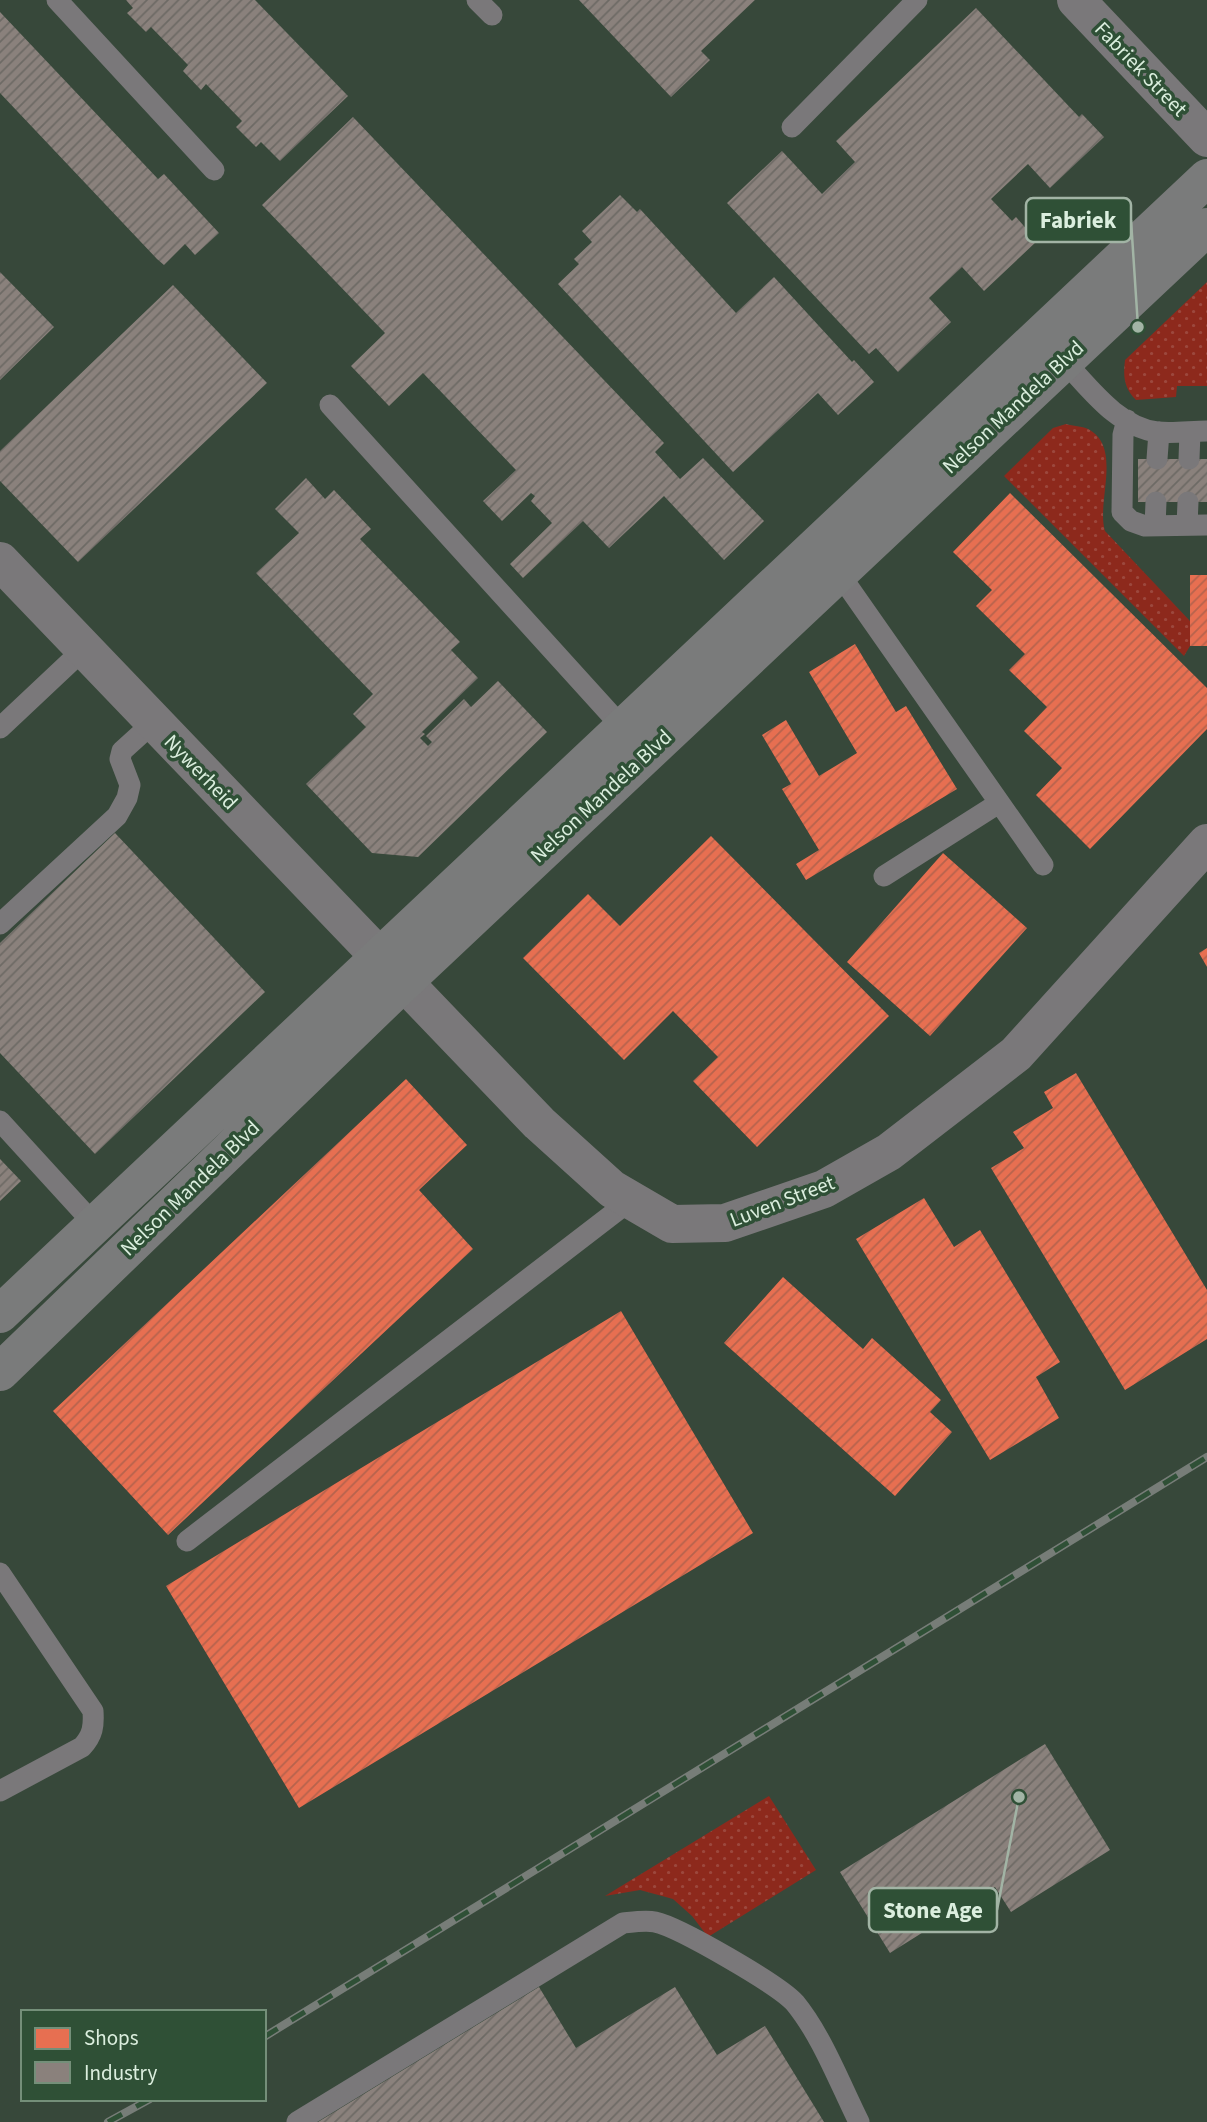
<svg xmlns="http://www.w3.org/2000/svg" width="1207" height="2122" font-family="'Source Sans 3',sans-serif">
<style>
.grass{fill:url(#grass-dots)}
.shops{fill:url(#shops-hatch)}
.industry{fill:url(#industry-hatch)}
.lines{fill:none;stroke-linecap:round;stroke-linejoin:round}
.lane{stroke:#7a787a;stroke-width:21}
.street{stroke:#7a787a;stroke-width:38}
.secondary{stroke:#7a7b7b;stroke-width:38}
.rail-casing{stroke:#777d78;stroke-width:8}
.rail{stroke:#2f5036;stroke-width:5;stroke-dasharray:16;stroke-linecap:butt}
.labels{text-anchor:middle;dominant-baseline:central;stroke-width:7;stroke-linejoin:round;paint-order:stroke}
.street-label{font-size:21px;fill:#dbeede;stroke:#2f5036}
.leader{fill:none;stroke:#a2b4a5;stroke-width:2.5}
.callout-dot{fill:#a2b4a5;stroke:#2f5036;stroke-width:2.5}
.callout{fill:#2f5036;stroke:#a2b4a5;stroke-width:2.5}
.callout-label{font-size:23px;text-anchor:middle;font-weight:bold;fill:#dbeede}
</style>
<defs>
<pattern id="grass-dots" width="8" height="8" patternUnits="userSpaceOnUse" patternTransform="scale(1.75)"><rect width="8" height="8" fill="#8d291c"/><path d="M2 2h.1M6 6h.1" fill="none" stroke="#9c483d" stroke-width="1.8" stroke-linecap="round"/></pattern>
<pattern id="shops-hatch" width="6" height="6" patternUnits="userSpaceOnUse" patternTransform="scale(1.75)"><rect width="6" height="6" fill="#e76f51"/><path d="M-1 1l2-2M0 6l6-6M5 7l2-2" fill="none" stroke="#b6634d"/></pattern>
<pattern id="industry-hatch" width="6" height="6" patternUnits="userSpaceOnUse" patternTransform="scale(1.75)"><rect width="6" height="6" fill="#8a817c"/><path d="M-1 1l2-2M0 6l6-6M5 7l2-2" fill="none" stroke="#6d6a65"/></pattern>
</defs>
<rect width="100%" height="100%" fill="#37483a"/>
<!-- grass -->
<path class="grass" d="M1207,282V386H1177L1176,397L1136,400C1124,388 1123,377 1125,360Z
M1066,424C1073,426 1082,426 1088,429C1123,447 1096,502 1105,531L1190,621V646L1184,656L1004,476L1053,428Z
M769,1796L816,1870L708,1937L692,1916L673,1899L640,1890L605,1896Z"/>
<!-- shops -->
<path class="shops" d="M1010,493L1207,688V729L1090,849L1036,795L1062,768L1024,731L1047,707L1009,670L1025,654L976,606L992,590L953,552Z
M1190,575H1207V646H1190Z
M855,644L896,712L906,706L957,789L806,880L796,864L819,850L782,789L791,784L762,735L786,720L819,776L857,753L809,672Z
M711,836L889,1016L757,1147L693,1081L718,1057L673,1011L624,1060L523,958L588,894L620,926Z
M943,853L1027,928L930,1036L847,962Z
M1207,948V967L1199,953Z
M1076,1073L1207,1290V1339L1125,1390L991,1168L1024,1148L1013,1132L1053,1108L1044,1092Z
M406,1079L467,1145L419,1190L473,1249L168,1535L53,1411Z
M924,1198L954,1247L980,1230L1060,1362L1036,1377L1059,1418L990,1460L856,1239Z
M783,1277L863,1349L872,1338L941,1400L930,1412L952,1432L895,1496L724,1343Z
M621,1311L753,1533L299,1808L166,1586Z"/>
<!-- industry -->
<path class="industry" d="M126,0H255L348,96L280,161L261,142L256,147L236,127L242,121L206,84L201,90L183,71L188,65L151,27L146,32L127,13L133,8Z
M579,0H755L701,51L710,60L671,97Z
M976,8L1079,117L1082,114L1104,137L1050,188L1028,164L991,199L1012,221L1016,217L1037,241L984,291L962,267L929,298L951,322L898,372L876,348L869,354L727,203L782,151L822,194L855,162L836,141Z
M0,12L158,179L164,174L219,233L195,255L185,244L164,265L157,259L0,93Z
M353,117L664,443L655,452L680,479L703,458L764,521L724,560L664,496L609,548L583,521L523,578L510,564L552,523L531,501L535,496L531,493L502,521L483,501L516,470L423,373L389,406L351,366L385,333L262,205Z
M620,195L637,212L640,209L736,313L774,277L852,362L854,360L874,382L838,415L818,393L733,472L558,284L579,264L574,259L592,242L582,231Z
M0,272L54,327L0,380Z
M173,285L267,383L78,562L0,481V451Z
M1138,459H1207V502H1138Z
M306,478L325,499L334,490L371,529L360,539L460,642L451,650L478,678L422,732L425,734L420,738L428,746L432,742L426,736L464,699L471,707L498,681L547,732L418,857L372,853L306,784L366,727L353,714L373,694L256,573L299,533L275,509Z
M115,833L265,992L95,1154L0,1053V943Z
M0,1159L21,1181L0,1201Z
M1045,1744L1110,1850L1011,1912L995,1887L890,1953L840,1872Z
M539,1987L576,2048L675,1987L717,2055L765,2026L824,2122H318Z"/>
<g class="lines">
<!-- lane -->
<path class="lane" d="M57,0L214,170
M477,0L492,15
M792,127L917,0
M1063,360C1090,388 1116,426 1157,432C1173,434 1191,431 1207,431
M330,405L623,728
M1127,420L1123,435L1122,512L1131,521L1145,526L1207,525
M1157,459L1159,432
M1189,459L1190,432
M1187,525L1188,502
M1155,526L1156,502
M838,572L1043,865
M0,728L84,649
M884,876L999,803
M0,924L117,816L127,798L130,785L120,759L122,751L154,722
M0,1121L95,1225
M187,1541L631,1200
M0,1573L93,1711C94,1726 93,1735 82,1747L0,1791
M297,2122L623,1923C633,1922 646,1920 655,1922C679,1927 779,1985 795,2003C822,2036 840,2084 859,2122"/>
<!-- street -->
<path class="street" d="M1076,0L1207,138
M0,561L539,1123L612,1189L672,1224L725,1223L824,1189L889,1152L1016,1054L1207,843"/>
<!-- secondary -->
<path class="secondary" d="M0,1314L1207,178
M0,1372L403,983L1207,227"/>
<!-- rail casing -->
<g class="rail-casing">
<path id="rail" d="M264,2037L1207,1457
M108,2122L150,2099"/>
</g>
<!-- rail -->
<use href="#rail" class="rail"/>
</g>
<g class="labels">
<!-- street labels -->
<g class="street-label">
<text transform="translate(1141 69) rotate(46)">Fabriek Street</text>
<text transform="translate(1013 407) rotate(-43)">Nelson Mandela Blvd</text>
<text transform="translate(201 772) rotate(46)">Nywerheid</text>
<text transform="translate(601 796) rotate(-43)">Nelson Mandela Blvd</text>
<text transform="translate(190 1188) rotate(-44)">Nelson Mandela Blvd</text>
<text transform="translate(782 1201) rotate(-21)">Luven Street</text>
</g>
</g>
<!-- callouts -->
<path class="leader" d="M1138 327L1131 220M1019 1797L997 1910"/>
<g class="callout-dot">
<circle cx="1138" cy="327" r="7"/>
<circle cx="1019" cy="1797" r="7"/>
</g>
<g class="callout">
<rect x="1026" y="198" width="105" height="44" rx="7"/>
<rect x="869" y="1888" width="128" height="44" rx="7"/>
</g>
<g class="callout-label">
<text x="1078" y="228">Fabriek</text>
<text x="933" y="1918">Stone Age</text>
</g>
<!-- legend -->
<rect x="21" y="2010" width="245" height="91" fill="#2f5036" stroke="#748f79" stroke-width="2"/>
<rect x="35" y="2028" width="35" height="21" fill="#e76f51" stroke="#748f79" stroke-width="2"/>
<text x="84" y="2045" font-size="21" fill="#dbeede">Shops</text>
<rect x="35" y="2062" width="35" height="21" fill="#8a817c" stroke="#748f79" stroke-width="2"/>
<text x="84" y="2080" font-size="21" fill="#dbeede">Industry</text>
</svg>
